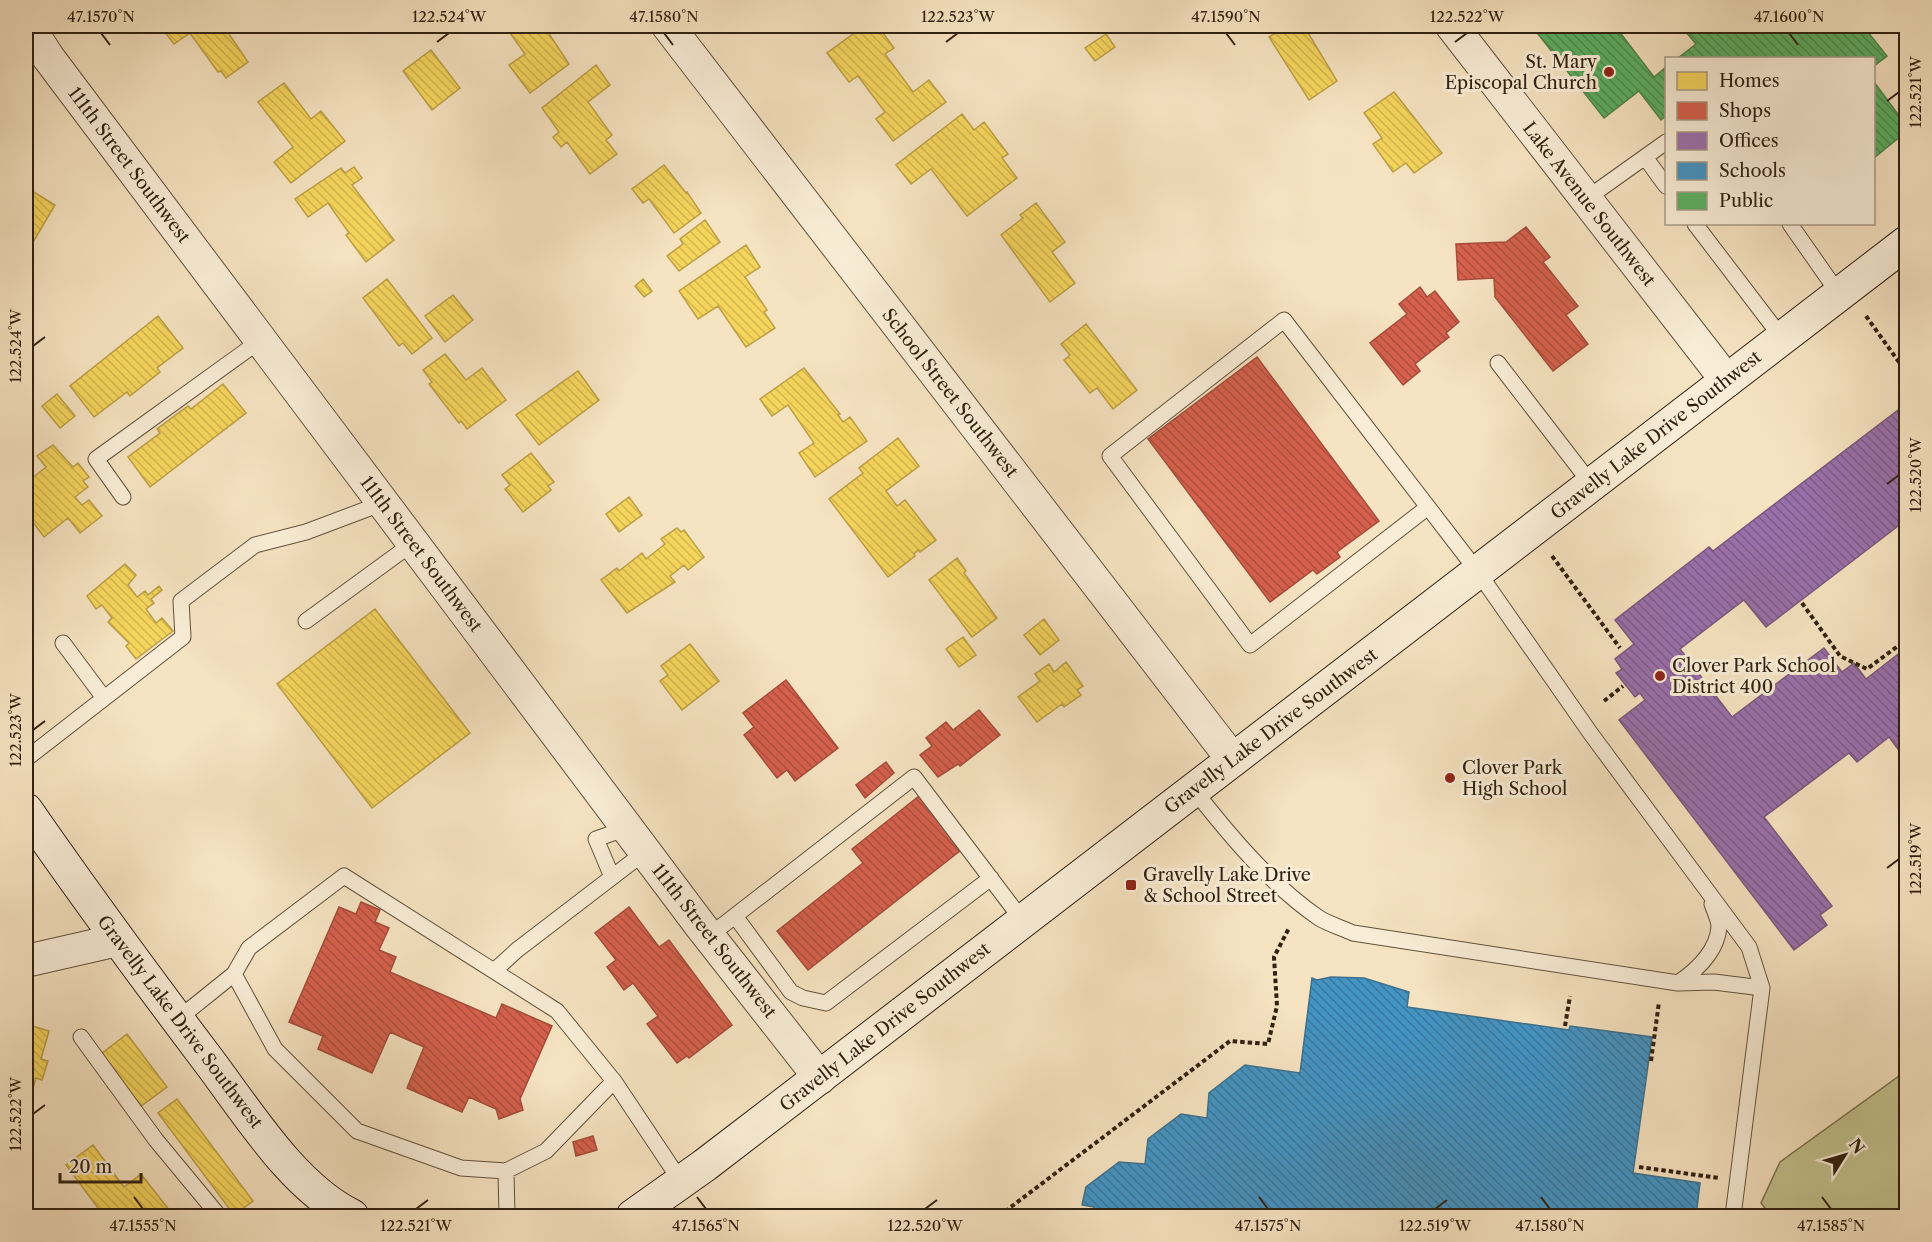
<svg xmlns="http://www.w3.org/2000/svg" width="1932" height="1242" font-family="'Libre Caslon Text',serif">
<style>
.grass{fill:#c2c28f;stroke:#797250;stroke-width:1.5}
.homes{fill:url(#homes-back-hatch);stroke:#bb9f45;stroke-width:1.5}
.shops{fill:url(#shops-back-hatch);stroke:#a44d3b;stroke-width:1.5}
.offices{fill:url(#offices-back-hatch);stroke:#7a587c;stroke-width:1.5}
.schools{fill:url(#schools-back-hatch);stroke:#3d718d;stroke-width:1.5}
.public{fill:url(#public-back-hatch);stroke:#4d8449;stroke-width:1.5}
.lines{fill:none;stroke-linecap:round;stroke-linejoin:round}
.service-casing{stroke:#62523c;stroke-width:17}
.minor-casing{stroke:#62523c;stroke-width:34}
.secondary-casing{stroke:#302110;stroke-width:35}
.path{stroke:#302110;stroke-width:4;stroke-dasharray:4.5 3;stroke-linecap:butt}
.service{stroke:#f9edd7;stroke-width:15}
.minor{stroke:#f9edd7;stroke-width:32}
.secondary{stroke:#f9edd7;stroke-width:33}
.ticks{fill:none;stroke:#302110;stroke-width:2}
.poi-dot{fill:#8f2418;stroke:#f9edd7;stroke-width:2}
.labels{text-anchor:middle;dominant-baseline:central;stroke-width:6;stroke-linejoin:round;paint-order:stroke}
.poi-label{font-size:18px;fill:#302110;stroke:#f9edd7;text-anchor:start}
.street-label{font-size:18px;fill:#302110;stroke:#f9edd7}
.neatline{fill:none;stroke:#302110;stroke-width:2}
.ticks-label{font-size:15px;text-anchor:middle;fill:#302110}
</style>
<defs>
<pattern id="homes-back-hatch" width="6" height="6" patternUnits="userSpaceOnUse" patternTransform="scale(1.5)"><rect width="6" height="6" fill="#f6d55c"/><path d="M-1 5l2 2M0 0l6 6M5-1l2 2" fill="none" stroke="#d3b74f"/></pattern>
<pattern id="shops-back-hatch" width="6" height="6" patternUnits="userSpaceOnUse" patternTransform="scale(1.5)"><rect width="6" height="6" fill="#d6604d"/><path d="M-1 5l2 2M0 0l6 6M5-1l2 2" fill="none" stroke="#ae4f3f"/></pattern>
<pattern id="offices-back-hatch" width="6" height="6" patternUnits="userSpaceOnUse" patternTransform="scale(1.5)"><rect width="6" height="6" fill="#9970ab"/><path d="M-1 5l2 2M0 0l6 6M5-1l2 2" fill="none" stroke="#7d5c8a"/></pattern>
<pattern id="schools-back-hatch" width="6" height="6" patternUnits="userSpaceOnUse" patternTransform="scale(1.5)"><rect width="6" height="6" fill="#4393c3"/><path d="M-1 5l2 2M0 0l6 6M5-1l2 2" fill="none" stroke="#38789d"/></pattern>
<pattern id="public-back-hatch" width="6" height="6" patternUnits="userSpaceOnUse" patternTransform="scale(1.5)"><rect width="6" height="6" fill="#5aae61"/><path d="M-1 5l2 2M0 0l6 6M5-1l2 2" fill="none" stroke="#4b8d4f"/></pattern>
</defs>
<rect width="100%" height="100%" fill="#f6e3c1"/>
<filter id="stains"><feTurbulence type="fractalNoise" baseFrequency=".00333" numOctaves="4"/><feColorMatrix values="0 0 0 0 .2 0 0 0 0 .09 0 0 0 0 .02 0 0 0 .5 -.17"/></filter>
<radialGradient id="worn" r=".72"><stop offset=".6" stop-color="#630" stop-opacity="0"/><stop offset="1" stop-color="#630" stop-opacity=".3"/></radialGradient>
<!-- grass -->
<path class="grass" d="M1906,1071V1216H1771L1761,1203L1780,1162Z"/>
<!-- homes -->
<path class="homes" d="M160,26H229L233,31L229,34L248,62L226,78L221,71L218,72L190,33L174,44Z
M505,26H544L569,64L530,93L509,65L525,54Z
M864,26H878L894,48L885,54L913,92L929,80L946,102L893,141L876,119L885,112L858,76L849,82L827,53Z
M1287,26H1304L1337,81L1309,100L1269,37Z
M1106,34L1115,47L1095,61L1085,48Z
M431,50L460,88L432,110L403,71Z
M596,65L610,85L588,102L612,135L606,140L617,154L590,174L567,142L561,147L553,137L559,132L542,108Z
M284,83L311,119L321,111L345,141L291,183L274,162L293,147L258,102Z
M1394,92L1442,153L1414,173L1406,163L1393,172L1373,144L1382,138L1364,113Z
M962,114L974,130L984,122L1008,154L1002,158L1017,178L967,216L931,169L911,184L896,165Z
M664,165L686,193L687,192L701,213L674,233L649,199L643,203L632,189Z
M354,167L362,178L352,185L394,240L366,262L346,235L349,233L328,203L308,217L295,199L341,168L345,173Z
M27,188L55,205L26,254V191Z
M1036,203L1065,242L1052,252L1075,283L1050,302L1001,235L1023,218L1020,215Z
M705,220L720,242L679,271L667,256L683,244L680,239Z
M746,245L760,267L745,277L767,310L764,312L775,328L746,347L718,306L698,319L679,291Z
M387,279L432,338L412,354L403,343L399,346L363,298Z
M643,279L652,291L644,297L635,286Z
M453,295L473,320L445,342L425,316Z
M158,316L183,348L157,368L160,372L130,396L127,392L94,417L70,386Z
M1086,324L1137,390L1113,409L1097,388L1090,393L1064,360L1070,355L1061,344Z
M445,354L466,380L482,368L506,400L467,429L461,421L459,423L429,384L432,382L423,370Z
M804,368L840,414L838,415L843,422L850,417L867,441L815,477L799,453L814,443L788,405L772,416L760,399Z
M578,371L599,400L539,445L516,415Z
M223,384L246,413L150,487L128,457L160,433L157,429L188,406L191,409Z
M57,394L75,416L60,428L42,406Z
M898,438L919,466L886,491L897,506L905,500L936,540L920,552L918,550L914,554L915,556L888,577L829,499L863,473L859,468Z
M53,445L73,467L78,463L89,477L83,481L88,487L75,497L82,505L89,500L102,516L80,533L68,518L44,537L26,513V483L46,467L37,456Z
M531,453L554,482L548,486L551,490L523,512L505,489L510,485L502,475Z
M629,497L642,515L619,532L606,514Z
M677,528L681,532L684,530L704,557L688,570L684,565L670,576L675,582L627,613L601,580L617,568L619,571L642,553L646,559L665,544L661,539Z
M957,558L966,571L964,573L997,618L972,637L929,580Z
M125,564L136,575L128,585L137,597L145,591L148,595L159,586L162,590L151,599L154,603L146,609L156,623L162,618L173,631L136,659L126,646L129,643L108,622L112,618L102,605L96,609L87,596Z
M375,609L470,733L372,808L277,684Z
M1044,619L1059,640L1040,655L1024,635Z
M963,637L976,655L959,667L946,649Z
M690,644L719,681L682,710L660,681L668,675L661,666Z
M1066,662L1083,686L1077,690L1081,695L1064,707L1062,704L1037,722L1018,697L1040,681L1035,674L1049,664L1054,672Z
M26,1024L49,1031L41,1059L48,1061L42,1080L36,1078L26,1111Z
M127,1034L167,1087L140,1107L101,1054Z
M177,1099L253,1201L234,1215L158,1113Z
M93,1145L124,1187L141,1174L174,1216H98L94,1211L98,1208L66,1165Z"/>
<!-- shops -->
<path class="shops" d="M1526,227L1550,257L1543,262L1578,306L1566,315L1588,344L1553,371L1495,297L1494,278L1458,280L1456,244L1506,242Z
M1420,287L1427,297L1435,291L1459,322L1446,333L1449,337L1415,364L1420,371L1403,385L1370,343L1407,314L1399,304Z
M1257,357L1379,521L1337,552L1340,557L1317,574L1313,570L1270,602L1148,439Z
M786,680L838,748L795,781L787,770L777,778L744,735L754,727L743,713Z
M979,710L1000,735L960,766L958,764L938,777L920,755L932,746L926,738L946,722L953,730Z
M886,762L894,773L865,798L856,785Z
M919,796L961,850L808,970L777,931L863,863L852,849Z
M361,902L380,910L375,922L389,928L379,950L396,957L390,972L496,1018L502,1004L552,1026L520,1099L523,1110L499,1119L496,1109L469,1097L462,1112L407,1088L424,1047L390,1032L372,1073L318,1049L323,1036L289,1022L339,907L356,914Z
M629,907L659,947L669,940L732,1025L689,1058L687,1056L677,1063L647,1024L658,1016L633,983L624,990L607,967L616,960L595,933Z
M593,1136L597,1150L576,1156L573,1142Z"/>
<!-- offices -->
<path class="offices" d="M1906,404V520L1766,627L1744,600L1680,649L1732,717L1824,648L1842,672L1854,663L1866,679L1906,648V760L1889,737L1857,762L1849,753L1764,817L1832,906L1820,915L1827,925L1794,950L1619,720L1645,700L1640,693L1635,697L1616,673L1622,669L1615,659L1634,644L1615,620L1709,547L1713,551Z"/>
<!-- schools -->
<path class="schools" d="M1331,977L1364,978L1409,992L1407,1007L1569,1030L1570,1026L1652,1037L1633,1173L1700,1183L1696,1216H1094V1207L1082,1205L1086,1187L1119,1162L1145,1164L1148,1139L1181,1114L1207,1118L1209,1093L1245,1065L1300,1073L1312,978L1317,980Z"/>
<!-- public -->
<path class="public" d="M1538,26H1615L1654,77L1666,67V116L1661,120L1639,91L1604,118L1534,29Z
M1681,26H1836L1838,28L1863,26L1887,56L1874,66V58H1678L1696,44Z
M1874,82L1906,125V132L1874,158Z"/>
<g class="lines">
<!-- service casing -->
<g class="service-casing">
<path id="service" d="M1645,157L1666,186
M1586,199L1666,142
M1695,224L1782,338
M1790,224L1839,294
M1498,363L1592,485
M123,497L96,459L261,340
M1428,507L1250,645L1110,456L1284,320L1478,572L1591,734L1749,947L1762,988L1733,1216
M306,621L413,543
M63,643L104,698
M26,759L183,637L181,601L255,545L306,532L383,503
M1194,790C1230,836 1271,885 1319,918C1329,924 1342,928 1353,933L1678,983L1714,982L1762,988
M612,877L596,839L627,828
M735,916L791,992L803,998L826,1003L991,878
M709,936L914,777L1023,921
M494,971L517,950L645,852
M234,974L275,1049L357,1131L461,1168L506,1171L546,1151L614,1081
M1678,983C1697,970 1717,952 1719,927C1719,920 1714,910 1712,904
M178,1019L234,974L249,948L344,876L557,1011L614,1081L682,1183
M81,1037L156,1140L219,1216
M506,1171L507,1216"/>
</g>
<!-- minor casing -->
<g class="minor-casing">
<path id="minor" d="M28,26L48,57L700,925L820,1078
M668,26L1233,760
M1452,26L1727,381
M26,961L118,940"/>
</g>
<!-- secondary casing -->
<g class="secondary-casing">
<path id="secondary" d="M26,810C85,895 146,978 208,1060C248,1113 293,1187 352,1216
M633,1216L705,1165L1906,243"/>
</g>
<!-- path -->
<path class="path" d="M1866,316L1906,372
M1552,556L1620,648
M1802,603L1840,656L1867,669L1906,640
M1604,701L1623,686
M1565,1026L1570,996
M1651,1061L1659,1002
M1639,1167L1719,1178
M999,1216L1230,1041L1268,1044L1277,1006L1274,957L1289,928"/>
<!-- service -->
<use href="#service" class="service"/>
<!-- minor -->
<use href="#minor" class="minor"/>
<!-- secondary -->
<use href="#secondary" class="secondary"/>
</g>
<!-- ticks -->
<path class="ticks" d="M101,33L110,45M664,33L673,45M1226,33L1235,45M1789,33L1798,45M437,42L449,33M946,42L958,33M1455,42L1467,33M1887,101L1899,92M33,346L45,337M1887,484L1899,475M33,730L45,721M1887,868L1899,859M33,1114L45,1105M134,1197L143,1209M697,1197L706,1209M1259,1197L1268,1209M1541,1197L1550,1209M1822,1197L1831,1209M416,1209L428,1200M925,1209L937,1200M1435,1209L1447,1200"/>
<!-- markers -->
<g class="poi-dot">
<circle cx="1609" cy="72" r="6"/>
<circle cx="1660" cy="676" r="6"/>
<circle cx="1450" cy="778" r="6"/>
<rect x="1125" y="879" width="12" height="12" rx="3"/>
</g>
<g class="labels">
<!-- poi labels -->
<g class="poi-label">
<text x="1597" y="62" text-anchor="end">St. Mary<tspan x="1597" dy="21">Episcopal Church</tspan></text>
<text x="1672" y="666">Clover Park School<tspan x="1672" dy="21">District 400</tspan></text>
<text x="1462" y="768">Clover Park<tspan x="1462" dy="21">High School</tspan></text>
<text x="1143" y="875">Gravelly Lake Drive<tspan x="1143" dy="21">&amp; School Street</tspan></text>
</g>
<!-- street labels -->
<g class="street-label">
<text transform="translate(129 165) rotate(53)">111th Street Southwest</text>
<text transform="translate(1589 204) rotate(52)">Lake Avenue Southwest</text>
<text transform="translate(950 393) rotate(52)">School Street Southwest</text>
<text transform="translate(1656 435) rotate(-38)">Gravelly Lake Drive Southwest</text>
<text transform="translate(421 554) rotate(53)">111th Street Southwest</text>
<text transform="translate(1271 731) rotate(-37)">Gravelly Lake Drive Southwest</text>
<text transform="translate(714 941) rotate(52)">111th Street Southwest</text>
<text transform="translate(180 1022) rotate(53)">Gravelly Lake Drive Southwest</text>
<text transform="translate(885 1027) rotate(-38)">Gravelly Lake Drive Southwest</text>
</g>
</g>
<!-- margin -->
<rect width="1932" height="1242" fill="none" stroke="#f6e3c1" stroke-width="66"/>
<!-- legend -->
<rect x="1665" y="57" width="210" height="168" fill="#f9edd7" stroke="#a99b87" stroke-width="1.5"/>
<rect x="1677" y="72" width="30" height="18" fill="#f6d55c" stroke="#a99b87" stroke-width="1.5"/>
<text x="1719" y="87" font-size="18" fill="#302110">Homes</text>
<rect x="1677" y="102" width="30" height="18" fill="#d6604d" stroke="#a99b87" stroke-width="1.5"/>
<text x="1719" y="117" font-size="18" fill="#302110">Shops</text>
<rect x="1677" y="132" width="30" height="18" fill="#9970ab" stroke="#a99b87" stroke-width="1.5"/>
<text x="1719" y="147" font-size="18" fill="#302110">Offices</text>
<rect x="1677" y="162" width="30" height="18" fill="#4393c3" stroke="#a99b87" stroke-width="1.5"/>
<text x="1719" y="177" font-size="18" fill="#302110">Schools</text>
<rect x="1677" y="192" width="30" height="18" fill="#5aae61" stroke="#a99b87" stroke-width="1.5"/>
<text x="1719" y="207" font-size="18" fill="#302110">Public</text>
<!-- north arrow -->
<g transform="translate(1845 1155) rotate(53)" stroke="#f9edd7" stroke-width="4.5" paint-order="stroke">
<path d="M0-4.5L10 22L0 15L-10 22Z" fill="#302110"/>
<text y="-9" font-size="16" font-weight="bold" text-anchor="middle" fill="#302110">N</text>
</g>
<!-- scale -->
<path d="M60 1173v9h81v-9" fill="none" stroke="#302110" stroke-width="3"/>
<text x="69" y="1173" font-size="18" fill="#302110" stroke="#f9edd7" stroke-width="4.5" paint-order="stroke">20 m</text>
<rect x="33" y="33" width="1866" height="1176" class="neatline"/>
<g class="ticks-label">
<text x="101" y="22">47.1570°N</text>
<text x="449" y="22">122.524°W</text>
<text x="664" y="22">47.1580°N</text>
<text x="958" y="22">122.523°W</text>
<text x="1226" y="22">47.1590°N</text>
<text x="1467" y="22">122.522°W</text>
<text x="1789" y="22">47.1600°N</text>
<text transform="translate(1916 92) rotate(-90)" y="5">122.521°W</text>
<text transform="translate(16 346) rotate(-90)" y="5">122.524°W</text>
<text transform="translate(1916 475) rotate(-90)" y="5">122.520°W</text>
<text transform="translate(16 730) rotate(-90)" y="5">122.523°W</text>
<text transform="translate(1916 859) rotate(-90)" y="5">122.519°W</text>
<text transform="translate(16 1114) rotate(-90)" y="5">122.522°W</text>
<text x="143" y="1231">47.1555°N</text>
<text x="416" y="1231">122.521°W</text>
<text x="706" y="1231">47.1565°N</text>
<text x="925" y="1231">122.520°W</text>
<text x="1268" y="1231">47.1575°N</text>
<text x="1435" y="1231">122.519°W</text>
<text x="1550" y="1231">47.1580°N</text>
<text x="1831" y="1231">47.1585°N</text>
</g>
<rect width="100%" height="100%" filter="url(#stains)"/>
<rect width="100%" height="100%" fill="url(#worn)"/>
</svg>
